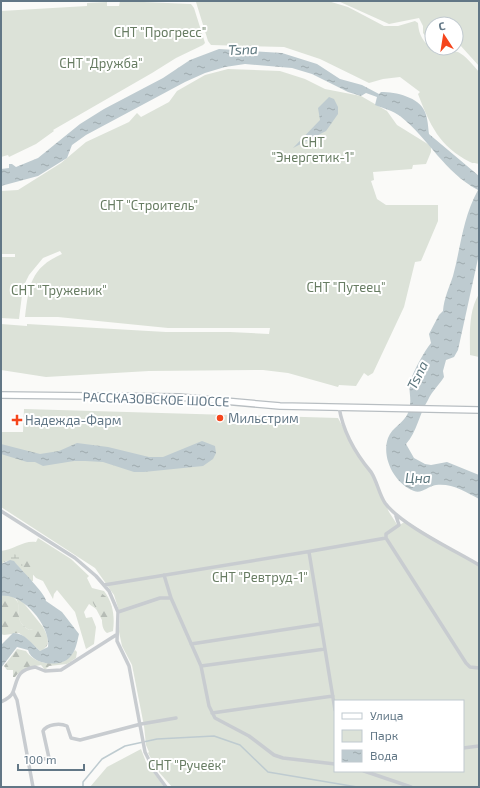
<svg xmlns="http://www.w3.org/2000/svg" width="480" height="788" font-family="'Exo 2',sans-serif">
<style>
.green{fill:#dce2d8;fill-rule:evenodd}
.forest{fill:url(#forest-firs)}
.wetland{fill:url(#wetland-marsh)}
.water{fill:url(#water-ripples)}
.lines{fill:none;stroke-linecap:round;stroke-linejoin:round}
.stream{stroke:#becbd0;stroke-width:1.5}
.primary-casing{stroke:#b8bec2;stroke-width:8}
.street{stroke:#c8ccd0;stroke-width:3.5}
.primary{stroke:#fff;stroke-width:5.5}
.poi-dot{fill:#f5451c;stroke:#fff;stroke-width:1.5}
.labels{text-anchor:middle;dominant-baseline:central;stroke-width:4;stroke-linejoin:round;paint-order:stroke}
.park-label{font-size:13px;fill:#677c62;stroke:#fff}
.street-label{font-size:13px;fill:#627786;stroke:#fff}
.poi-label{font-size:13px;fill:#627786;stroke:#fff;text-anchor:start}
.water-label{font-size:14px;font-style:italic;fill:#5d777e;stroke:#fff}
</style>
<defs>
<pattern id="forest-firs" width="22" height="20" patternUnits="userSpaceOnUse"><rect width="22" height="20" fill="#dce2d8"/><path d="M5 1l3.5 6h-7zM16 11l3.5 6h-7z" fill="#b6bcb5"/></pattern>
<pattern id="wetland-marsh" width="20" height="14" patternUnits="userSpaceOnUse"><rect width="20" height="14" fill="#dce2d8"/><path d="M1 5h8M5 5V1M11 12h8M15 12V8" fill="none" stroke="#b6bcb5"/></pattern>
<pattern id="water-ripples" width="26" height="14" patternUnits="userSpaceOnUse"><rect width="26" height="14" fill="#becbd0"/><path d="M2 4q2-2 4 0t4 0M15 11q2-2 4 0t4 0" fill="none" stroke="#9eaaae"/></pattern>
</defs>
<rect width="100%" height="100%" fill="#fafaf8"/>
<!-- green -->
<path class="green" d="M120,1L191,4L194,8L205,43L203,45L176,58L152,73L53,130L54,131L36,144L9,157L8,155L1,157V11L87,6V3L107,2V6H119Z
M328,1L348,7L384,26H398L415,21L418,23C419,40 428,49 445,51C450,51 454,51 458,52C466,56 473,65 479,72V164C476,163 473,164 470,162C439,146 430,125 418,94L420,92L400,77L383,79L369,83L320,59L284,47L211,45L208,41L196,2Z
M338,1H479V66L460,45L456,47V24H432V44L423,33V26L419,18L389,24Z
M228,69L280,71L305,79L325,89L361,96L387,111L397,125L431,146V152L426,164L413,165L412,169L373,172L374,180L371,181L377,199L386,205H438V221L421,261L415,262L404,307L373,373L368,376L364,373L356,386L339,385L338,387L288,373L263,370L149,371L46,377L1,370V324L27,326V324L166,332H230L269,334L270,328H168L58,317H25C29,286 30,268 62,254L60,251L43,258L29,275L23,287L19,319L1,318V257H15V254H1V191L18,190L61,163L86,142L129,122L137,113L141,117L169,102L177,91L205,75Z
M479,294V357L470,355C470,335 468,312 479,294Z
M24,409L338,418L358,455L372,474L389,512L398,526L406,521L479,566V787H172L158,771L148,753L149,752L146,745L144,726L132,665L122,646L119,632L120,614L114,595L95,568L1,507V432H23ZM335,701H463V771H335Z
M38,538L71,559L89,576L87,578L92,588L104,591C113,603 115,616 113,631L107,633C101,629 102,620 102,613L89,604L84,612L86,618L92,617L96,627L94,644L86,649L75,612L57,590L54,594L53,599L43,581L36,578L20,560L1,558V551C13,550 24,540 36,542Z
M16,598L22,601L43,627L29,630C12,620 23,612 16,598Z
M141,749L146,762L164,787H90L107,767Z"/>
<!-- forest -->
<path class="forest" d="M29,556L33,558V581L28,582C23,574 20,566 23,557Z
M94,590C110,596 116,606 108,622H103L93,603L91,594Z
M8,594C30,604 8,617 29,630L33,629L35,624L43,627C48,636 52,647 40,651L27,639L19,633L4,635L1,634V596Z
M17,649L26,651C38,668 64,667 75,650L77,652L76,658L67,664L49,666L45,670L41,665C31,667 22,668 15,677H13V670H7L4,666Z"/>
<!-- wetland -->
<path class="wetland" d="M9,553L17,555L22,561L23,572C16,564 12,556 1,564V556Z"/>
<!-- water -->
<path class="water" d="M219,49L282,53L317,64L340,79L362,85L379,94L381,92C396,92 419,97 425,112C428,119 428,127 429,134L479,176V254L458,350L454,357L446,360L443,371L444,377C439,385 432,391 428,400C419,414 417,432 406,444L414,458L425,464L431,465L447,462L479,475V499C466,492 452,483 436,485C428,486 422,494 414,491C395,484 381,458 388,438C392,427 404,423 408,413C413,400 408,392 410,383C413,371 424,352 431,343L429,334L439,315L443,311C444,298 449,288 453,276C461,246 463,217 478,190C444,172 429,139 400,116C393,111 383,108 375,105L377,97L366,93L361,96L348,92L312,74L292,68L245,64L225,67L205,73L185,82L86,135L72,145L67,158L38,176L1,186V169L9,168V164H12L16,167L38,158L80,124L104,109L163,78L190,60Z
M329,97L334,99L338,107V114L326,131L293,148L320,120L318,108Z
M202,441L215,446L216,453L213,459L203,466L144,472H134L103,462L85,461H74L43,466L35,462H27L1,454V444L40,454L59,451L77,443L108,447L149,457H163Z
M10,560L14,561C20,569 46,594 46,601L62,612L79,634C77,642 76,651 70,657C61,668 32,665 28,650L17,647L1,668V645L13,633C25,633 32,644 40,651L48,647C51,626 22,592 1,596V564Z"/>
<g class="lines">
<!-- stream -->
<path class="stream" d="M83,787V782L102,759L125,746L157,739L214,736L240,745L268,772L357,787"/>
<!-- primary casing -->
<g class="primary-casing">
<path id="primary" d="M1,395L179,397L280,406L479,410"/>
</g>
<!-- street -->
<path class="street" d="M339,407C343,432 355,453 371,472C377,481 379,494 385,503C401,525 454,550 479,565
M1,511L75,558L96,576L109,591L118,612L117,641L129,666L145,752L155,772L166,787
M396,516L399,525L386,534V538L466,663L470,667L479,668
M309,552L335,710
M104,585L306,552L386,538
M171,598L201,666L209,706L215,718L249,736L274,755L283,758L335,764
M118,612L160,598H171L164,575
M191,644L321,624
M201,666L325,649
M13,692L17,700L33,787
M1,702C5,700 12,696 13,692C18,678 17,670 35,667L45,671L61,670L116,635
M212,713L333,696
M463,748L479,746
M28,762L49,758L43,731C47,724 60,723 67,726L71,738L80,740L141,724L176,718
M364,771L411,787"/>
<!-- primary -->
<use href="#primary" class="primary"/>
</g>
<!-- markers -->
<g class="poi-dot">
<circle cx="220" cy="418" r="4"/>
<path d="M15 414h4v4h4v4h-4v4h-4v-4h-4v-4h4z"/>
</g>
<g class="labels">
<!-- park labels -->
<g class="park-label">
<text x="160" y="32">СНТ "Прогресс"</text>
<text x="101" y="63">СНТ "Дружба"</text>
<text x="313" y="142">СНТ<tspan x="313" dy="15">"Энергетик-1"</tspan></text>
<text x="149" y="205">СНТ "Строитель"</text>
<text x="346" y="287">СНТ "Путеец"</text>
<text x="59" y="290">СНТ "Труженик"</text>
<text x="260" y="577">СНТ "Ревтруд-1"</text>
<text x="187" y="765">СНТ "Ручеёк"</text>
</g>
<!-- street labels -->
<g class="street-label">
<text transform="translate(156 399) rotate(2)">РАССКАЗОВСКОЕ ШОССЕ</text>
</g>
<!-- poi labels -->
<g class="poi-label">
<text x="228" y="418">Мильстрим</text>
<text x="25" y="420">Надежда-Фарм</text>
</g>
<!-- water labels -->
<g class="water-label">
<text transform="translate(243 49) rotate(-2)">Tsna</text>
<text transform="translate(417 375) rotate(-64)">Tsna</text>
<text x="418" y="477">Цна</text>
</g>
</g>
<!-- border -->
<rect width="480" height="788" fill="none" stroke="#627786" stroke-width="4"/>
<!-- legend -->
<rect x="334" y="700" width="130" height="72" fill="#ffffff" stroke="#c0c9cf"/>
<rect x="342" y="713" width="20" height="6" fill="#ffffff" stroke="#c0c9cf"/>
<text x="370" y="720" font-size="12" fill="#627786">Улица</text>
<rect x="342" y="730" width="20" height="12" fill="#dce2d8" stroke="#c0c9cf"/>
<text x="370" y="740" font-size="12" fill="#627786">Парк</text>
<rect x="342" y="750" width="20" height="12" fill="url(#water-ripples)" stroke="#c0c9cf"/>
<text x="370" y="760" font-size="12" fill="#627786">Вода</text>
<!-- north arrow -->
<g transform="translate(444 36) rotate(348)"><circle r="19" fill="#ffffff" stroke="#c0c9cf"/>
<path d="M0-3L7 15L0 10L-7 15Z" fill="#f5451c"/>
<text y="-6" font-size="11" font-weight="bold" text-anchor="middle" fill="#627786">С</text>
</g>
<!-- scale -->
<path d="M18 764v6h66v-6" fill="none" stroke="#627786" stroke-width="2"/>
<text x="24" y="764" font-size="12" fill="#627786" stroke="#ffffff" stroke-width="3" paint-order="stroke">100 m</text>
</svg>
